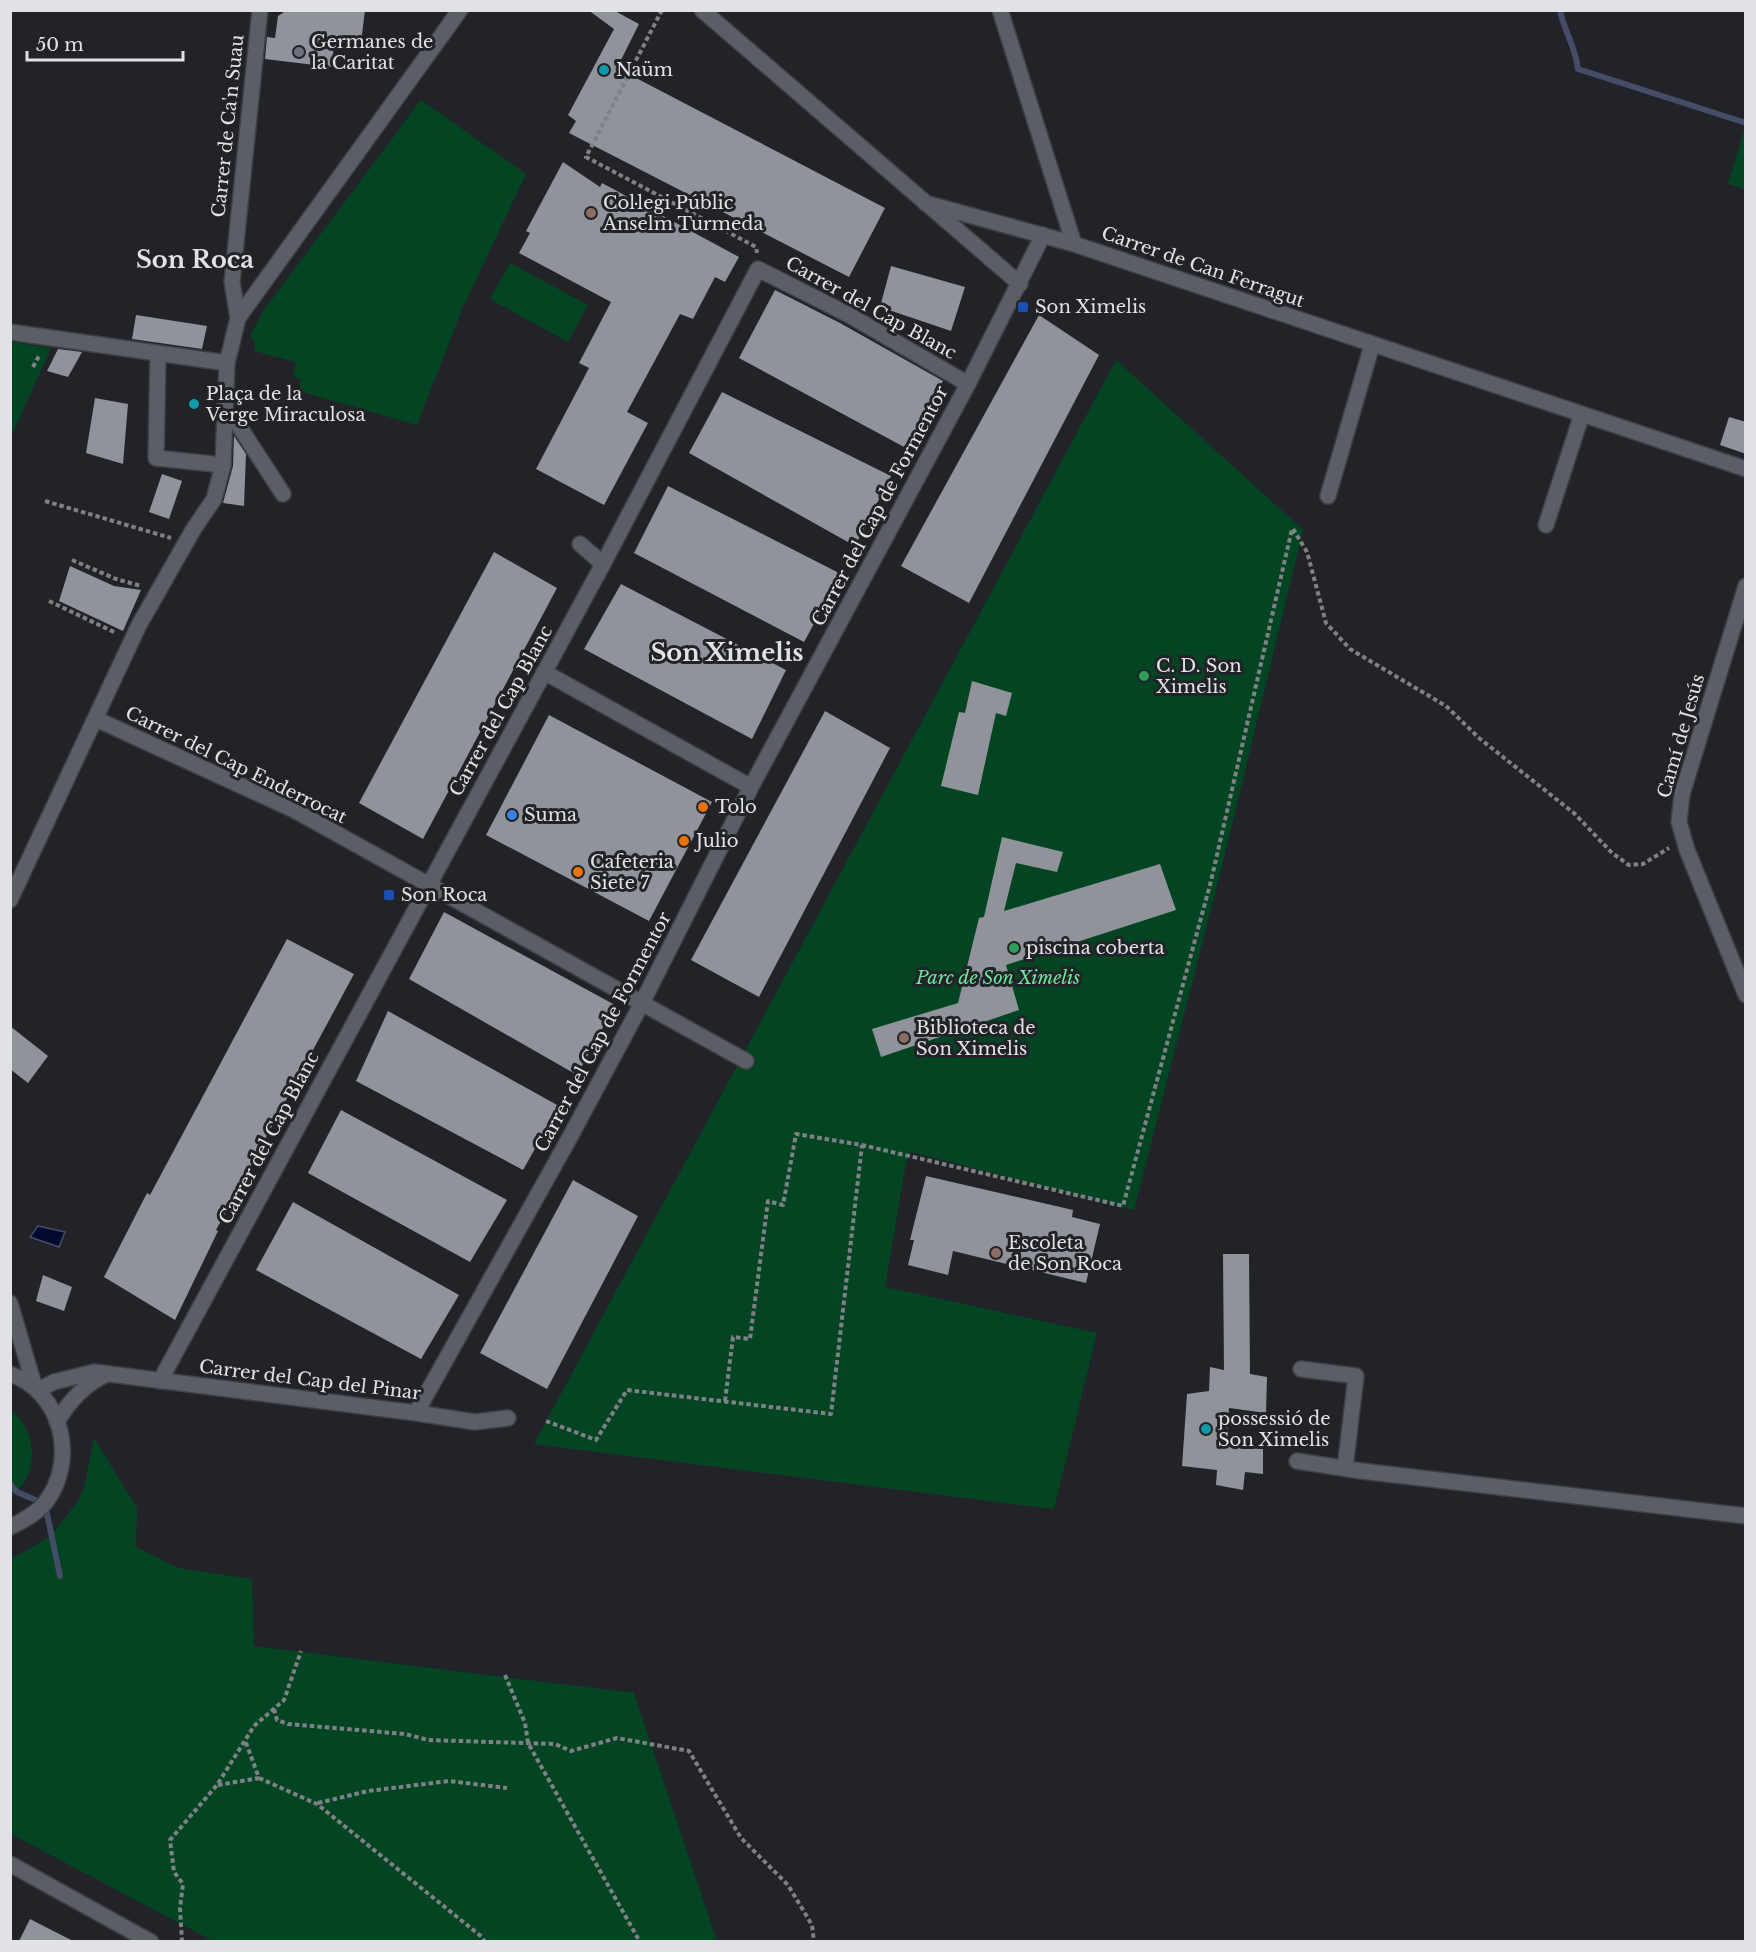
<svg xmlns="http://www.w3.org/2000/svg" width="1756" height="1952" font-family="'Libre Baskerville',serif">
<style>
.green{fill:#034522}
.water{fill:#000b2f;stroke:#444c66;stroke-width:1.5}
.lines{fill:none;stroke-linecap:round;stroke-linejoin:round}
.stream{stroke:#444c66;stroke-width:6}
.building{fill:#90939a}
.minor-casing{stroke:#3e3f45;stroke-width:18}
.path{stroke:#7f8186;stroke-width:4;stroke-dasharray:4.5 3;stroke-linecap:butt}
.minor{stroke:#5c5e66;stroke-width:15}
.worship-dot{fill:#6b7280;stroke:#212329;stroke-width:2}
.culture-dot{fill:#0f9aa8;stroke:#212329;stroke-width:2}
.education-dot{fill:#8d6e63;stroke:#212329;stroke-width:2}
.transit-dot{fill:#1a4fb4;stroke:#212329;stroke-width:2}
.leisure-dot{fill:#2e9e5b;stroke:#212329;stroke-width:2}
.food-dot{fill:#e8710a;stroke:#212329;stroke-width:2}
.shop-dot{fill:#3f7fe0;stroke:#212329;stroke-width:2}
.labels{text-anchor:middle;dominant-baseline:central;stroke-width:6;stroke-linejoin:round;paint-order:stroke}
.poi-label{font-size:18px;fill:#e1e2e6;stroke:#212329;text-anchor:start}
.street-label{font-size:18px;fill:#e1e2e6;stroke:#212329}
.park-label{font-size:18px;font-style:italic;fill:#6be899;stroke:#212329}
.district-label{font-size:24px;font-weight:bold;fill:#e1e2e6;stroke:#212329}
</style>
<rect width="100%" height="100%" fill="#212329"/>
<!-- green -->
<path class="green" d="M421,100L526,174L463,307L417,425L299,391L301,380L293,376L296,362L254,351L255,342L250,336L263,311Z
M1744,130L1746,131L1745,189L1728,184Z
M510,263L588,305L568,342L490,299Z
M11,342L51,348L11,437L10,342Z
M1116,360L1303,530L1224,858L1134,1210L911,1152L906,1163L885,1287L1097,1333L1054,1509L534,1444Z
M11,1411C40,1431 38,1477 11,1497Z
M94,1438L137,1508L136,1547L178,1568L252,1579L254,1646L634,1693L717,1941H213L11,1834V1559L51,1536L78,1501L84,1488Z"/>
<!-- water -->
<path class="water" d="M38,1226L65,1232L59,1247L30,1237Z"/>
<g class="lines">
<!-- stream -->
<path class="stream" d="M1560,10C1564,31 1576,48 1578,69L1746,123
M10,1484L17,1492L45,1504L60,1576"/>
</g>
<!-- building -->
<path class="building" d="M287,10H365L361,43L335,40L331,67L265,59L267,37L275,38L278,16Z
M588,10H613L639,24L617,68L885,208L849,277L569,133L576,121L568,115L614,29Z
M563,162L600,187L602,183L739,257L725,282L715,277L693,319L680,314L627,412L648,423L604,505L536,469L589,368L579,363L611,302L519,253L530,233L526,231Z
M891,266L965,287L951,331L880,307Z
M775,290L840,323L943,381L906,448L739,358Z
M136,315L207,326L202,349L132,339Z
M1039,315L1099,355L969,603L901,566Z
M58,349L82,352L68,377L47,371Z
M722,392L891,476L855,546L689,453Z
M95,398L128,404L123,464L86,453Z
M1729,417L1746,422V454L1720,445Z
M234,436L246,454L244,506L223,503L233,466Z
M162,474L182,481L169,519L149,512Z
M668,486L841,574L804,642L634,553Z
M494,552L557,588L423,839L359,803Z
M70,566L114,586L141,590L123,631L59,601Z
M621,584L786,670L752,739L584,649Z
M972,681L1012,693L1006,716L996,713L978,795L941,786L959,712L965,713Z
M825,711L890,748L759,997L691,960Z
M549,715L712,802L649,921L486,835Z
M1002,837L1063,852L1057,872L1016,863L1004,911L1160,864L1176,910L1006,965L1019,1010L881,1057L872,1029L958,1003L979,918L984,917Z
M444,912L615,1005L577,1075L409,979Z
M287,939L354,974L216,1230L218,1231L175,1320L104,1277L147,1193L150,1195Z
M388,1011L559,1106L523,1170L356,1081Z
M10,1026L48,1056L28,1083L10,1069Z
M341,1110L507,1200L470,1262L308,1173Z
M926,1176L1073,1210L1072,1217L1100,1224L1086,1283L953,1251L948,1275L908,1265L914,1240H910Z
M573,1180L638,1216L547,1389L480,1353Z
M293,1202L459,1295L421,1359L256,1270Z
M1223,1254H1249L1250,1374L1267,1377L1266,1413L1229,1408L1226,1446L1263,1449V1474L1245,1472L1243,1490L1216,1485L1217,1470L1182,1466L1187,1394L1209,1391L1210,1367L1224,1370Z
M43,1275L72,1287L64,1311L36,1301Z
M30,1919L73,1941H19Z"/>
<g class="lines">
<!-- minor casing -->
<g class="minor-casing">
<path id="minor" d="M702,10L1020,284
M1000,10L1074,244
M925,203L1074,244L1746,469
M238,318L232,282L260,10
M10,332L227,363
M158,353L156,458L223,465
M225,416L237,423L283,494
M1328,496L1372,345
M1546,525L1582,414
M580,544L603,564
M1746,586L1682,794L1679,822L1687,850L1746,995
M544,672L751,787
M96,719L294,810L746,1061
M10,900L139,625L193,530L214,499L223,465L227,363L238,318L460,10
M10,1303L35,1388
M1301,1369L1356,1376L1345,1468
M10,1374C63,1392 78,1461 45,1503C36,1514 23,1521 10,1527
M160,1381L603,564L758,269L849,315L968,384
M38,1390L54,1382L94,1372L416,1413L475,1422L508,1418
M416,1413L570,1137L642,1003L751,787L968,384L1043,235
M57,1422C69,1401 85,1384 107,1374
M1297,1461L1361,1471L1746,1516
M10,1864L151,1942"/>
</g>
<!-- path -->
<path class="path" d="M662,10L586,157L756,247L757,253
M33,367L40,354
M45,501L171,538
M1293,529L1307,552L1326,623L1350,649L1446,706L1479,738L1575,814L1612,853L1629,865L1643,864L1669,848
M72,560L116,579L141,586
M49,601L116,633
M725,1401L733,1337L750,1339L768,1201L783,1205L796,1134L862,1145L1123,1206L1211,881L1292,529
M546,1421L596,1440L627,1390L831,1414L862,1145
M505,1675L525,1723L528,1743L640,1942
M274,1709L277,1720L288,1724L405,1734L428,1740L555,1744L571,1751L617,1738L689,1751L741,1838L788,1885L812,1925L814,1942
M259,1778L317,1804L482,1937L485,1942
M218,1785L259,1778L245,1740
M318,1803L368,1791L449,1781L507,1788
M182,1942L180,1908L183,1884L174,1872L170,1840L217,1785L254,1726L284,1700L301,1651"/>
<!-- minor -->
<use href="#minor" class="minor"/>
</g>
<!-- markers -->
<circle class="worship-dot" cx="299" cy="52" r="6"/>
<g class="culture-dot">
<circle cx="604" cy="70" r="6"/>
<circle cx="194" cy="404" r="6"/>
<circle cx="1206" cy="1429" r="6"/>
</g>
<g class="education-dot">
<circle cx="591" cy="213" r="6"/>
<circle cx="904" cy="1038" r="6"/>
<circle cx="996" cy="1253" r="6"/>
</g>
<g class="transit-dot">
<rect x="1017" y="301" width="12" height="12" rx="3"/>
<rect x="383" y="889" width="12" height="12" rx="3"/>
</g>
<g class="leisure-dot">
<circle cx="1144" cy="676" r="6"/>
<circle cx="1014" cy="948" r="6"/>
</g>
<g class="food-dot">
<circle cx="703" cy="807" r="6"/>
<circle cx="684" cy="841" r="6"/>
<circle cx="578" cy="872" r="6"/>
</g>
<circle class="shop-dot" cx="512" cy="815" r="6"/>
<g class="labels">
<!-- poi labels -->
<g class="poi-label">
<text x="311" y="42">Germanes de<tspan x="311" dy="21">la Caritat</tspan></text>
<text x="616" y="70">Naüm</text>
<text x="603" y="203">Col·legi Públic<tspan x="603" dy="21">Anselm Turmeda</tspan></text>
<text x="1035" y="307">Son Ximelis</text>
<text x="206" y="394">Plaça de la<tspan x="206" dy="21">Verge Miraculosa</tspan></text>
<text x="1156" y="666">C. D. Son<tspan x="1156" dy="21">Ximelis</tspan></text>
<text x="715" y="807">Tolo</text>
<text x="524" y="815">Suma</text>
<text x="696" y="841">Julio</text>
<text x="590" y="862">Cafeteria<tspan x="590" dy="21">Siete 7</tspan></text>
<text x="401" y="895">Son Roca</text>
<text x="1026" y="948">piscina coberta</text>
<text x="916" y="1028">Biblioteca de<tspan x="916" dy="21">Son Ximelis</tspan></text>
<text x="1008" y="1243">Escoleta<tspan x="1008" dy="21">de Son Roca</tspan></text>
<text x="1218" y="1419">possessió de<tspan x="1218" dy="21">Son Ximelis</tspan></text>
</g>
<!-- street labels -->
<g class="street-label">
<text transform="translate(228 126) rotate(-84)">Carrer de Ca'n Suau</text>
<text transform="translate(1203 267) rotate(19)">Carrer de Can Ferragut</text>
<text transform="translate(871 308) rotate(29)">Carrer del Cap Blanc</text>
<text transform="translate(880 506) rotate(-62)">Carrer del Cap de Formentor</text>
<text transform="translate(501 711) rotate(-61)">Carrer del Cap Blanc</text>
<text transform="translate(1681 736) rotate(-74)">Camí de Jesús</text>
<text transform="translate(236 765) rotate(26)">Carrer del Cap Enderrocat</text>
<text transform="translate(603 1032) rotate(-62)">Carrer del Cap de Formentor</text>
<text transform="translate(269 1138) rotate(-62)">Carrer del Cap Blanc</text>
<text transform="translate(310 1380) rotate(7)">Carrer del Cap del Pinar</text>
</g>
<!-- park labels -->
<g class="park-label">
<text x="998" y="978">Parc de Son Ximelis</text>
</g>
<!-- district labels -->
<g class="district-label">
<text x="195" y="259">Son Roca</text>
<text x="727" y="652">Son Ximelis</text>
</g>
</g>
<!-- border -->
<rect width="1756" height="1952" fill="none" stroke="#e1e2e6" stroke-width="24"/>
<!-- scale -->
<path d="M27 51v9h156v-9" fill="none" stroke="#e1e2e6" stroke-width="3"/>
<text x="36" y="51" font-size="18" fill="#e1e2e6" stroke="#212329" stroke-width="4.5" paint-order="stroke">50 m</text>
</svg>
